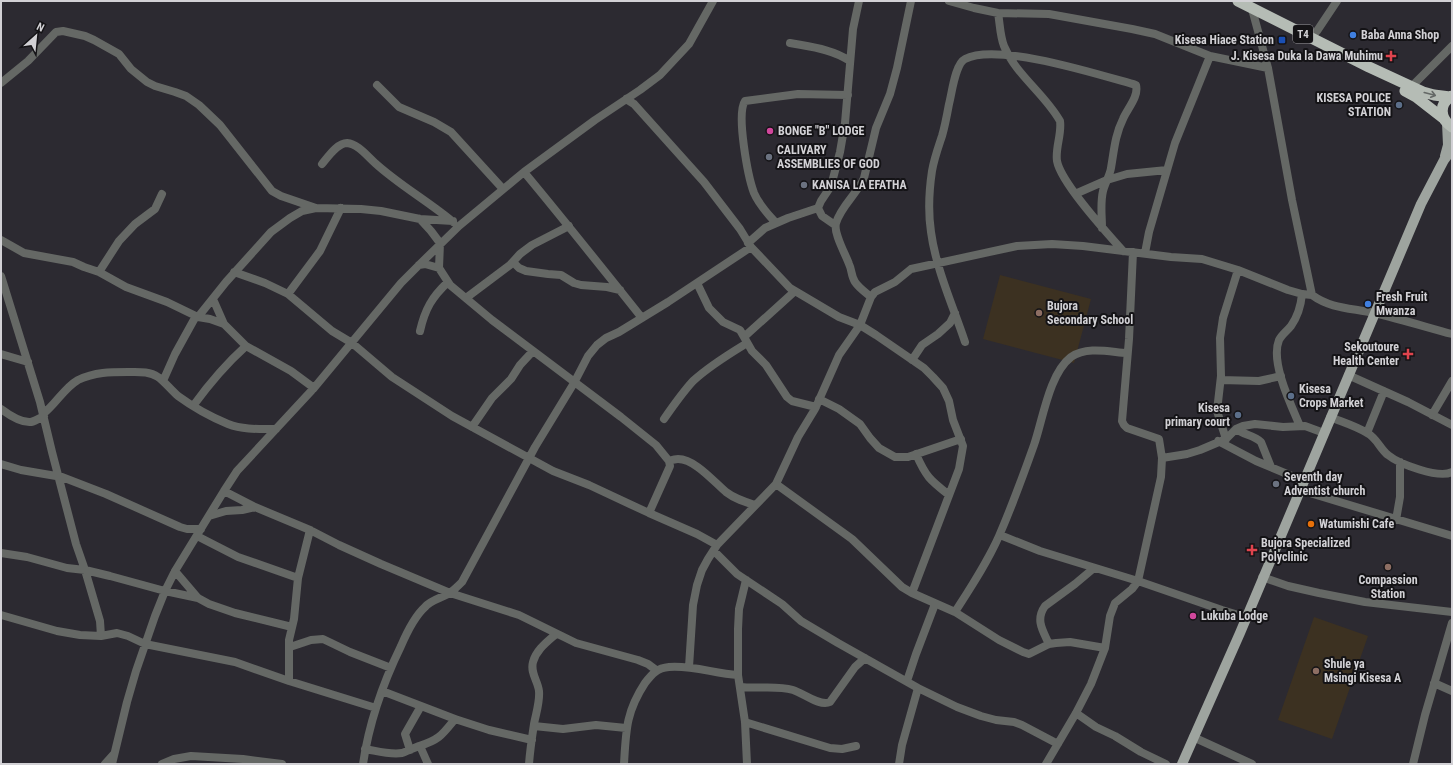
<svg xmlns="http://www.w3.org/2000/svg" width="1453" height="765" font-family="'Roboto Condensed',sans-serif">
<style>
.education{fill:#3c3121}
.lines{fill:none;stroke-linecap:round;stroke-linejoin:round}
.minor{stroke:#656865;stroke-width:8}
.major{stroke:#9ea49f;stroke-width:10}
.highway{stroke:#b5bcb5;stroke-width:11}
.oneway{stroke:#646866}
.shop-dot{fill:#3f7fe0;stroke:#141316;stroke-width:1.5}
.transit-dot{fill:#1a4fb4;stroke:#141316;stroke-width:1.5}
.health-dot{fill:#e0444e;stroke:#141316;stroke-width:1.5}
.service-dot{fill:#5c6f8a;stroke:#141316;stroke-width:1.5}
.hotel-dot{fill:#d1479c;stroke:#141316;stroke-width:1.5}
.worship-dot{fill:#6b7280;stroke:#141316;stroke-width:1.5}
.education-dot{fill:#8d6e63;stroke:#141316;stroke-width:1.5}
.food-dot{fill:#e8710a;stroke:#141316;stroke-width:1.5}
.labels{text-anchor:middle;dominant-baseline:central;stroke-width:4;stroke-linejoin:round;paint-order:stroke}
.shield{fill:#141316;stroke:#99989c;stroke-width:1}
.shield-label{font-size:11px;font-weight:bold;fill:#d2d1d5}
.poi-label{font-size:12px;font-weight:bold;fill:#d2d1d5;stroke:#141316;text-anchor:start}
</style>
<rect width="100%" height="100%" fill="#2c2a31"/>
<!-- education -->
<path class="education" d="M1000,275L1091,299L1074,363L983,339Z
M1314,617L1368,636L1332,739L1278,720Z"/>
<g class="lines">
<!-- minor -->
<path class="minor" d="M949,1L974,8L998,13L1049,14L1132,29L1155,34L1210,56L1268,68
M1252,9L1268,68L1292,200L1312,295C1331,309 1352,308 1374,313C1400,319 1426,327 1452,334
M998,13C1000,24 1000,36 1004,46C1016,75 1045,94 1060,121C1062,134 1055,148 1057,161C1061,183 1107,233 1123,251
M1311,38L1317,31L1337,1
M790,43C811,47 832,49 850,61
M1,83L28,61L56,32L63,31L85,36L94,40L119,54L131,69L147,82L155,86L175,92L186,96L199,105L220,125L272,191L281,196L316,208
M377,85L399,107L434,122L451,132L503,189
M1411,87L1452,46
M626,99L634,104L704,182L740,229L751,247L790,288L839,317L860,325L876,335L924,368L933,377L943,388L949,401L953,420L963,446L959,469L912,593
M322,164C328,157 337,143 347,143C358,144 367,156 375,163C399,185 428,201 453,222
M524,172C564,220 603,269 642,318
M1075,194L1107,180L1127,174L1167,170
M420,219L431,231L440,243L439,268L450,285L492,320L621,417L656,445L669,461L670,466L649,513
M776,223C768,214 759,205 754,193C748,177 736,114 745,101L798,94L848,95
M835,225L822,216L818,208L821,201L831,186L840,152L845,123L853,29L859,1
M1,240L24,253L73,262L84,267L99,272L126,287L167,302L198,317L210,319L224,324L246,346L291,371L314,388
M748,243L765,228L788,218L818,208
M1145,253L1149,232L1175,143L1210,56
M513,262L519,268L526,271L548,274L561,275L574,283L581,285L607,287L620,290
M419,265L425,264L439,268
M99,272L119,241L135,224L155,209L162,194
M234,272L265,283L288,294L332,331L352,343L392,377L452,416L553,471L589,485L649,513L697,534L717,545
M1,276L40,402L52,452L76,544L85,570L100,621L101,636
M697,283L709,308L723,322L740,330L752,351L766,365L787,397L792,401L816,407
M288,294L320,251L341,208
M871,297C865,292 859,288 855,282C851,276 852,270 849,264C846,255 833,233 836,223C841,206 857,194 864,178L876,128L890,94L897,68L911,1
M466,298L510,265L520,254L532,245L569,226
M213,299L224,324
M198,317L226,282L271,232L290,218L302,211L316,208L361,209L381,211L420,219L453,221
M420,331C425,309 432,297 448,282
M744,337L795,291
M965,342C953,306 936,269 931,232C928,212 929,191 932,171C934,159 938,148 942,136C945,126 947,115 949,104C952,93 955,64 965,59C997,42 1100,75 1136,85C1139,97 1127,109 1123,119C1115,135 1114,151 1111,168C1110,175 1105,183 1103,191C1100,204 1102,215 1102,228
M1,354L28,362
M912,360L922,345L938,334L950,323L955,313
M1348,375L1408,402L1452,425
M1221,380L1259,381L1281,376
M163,381L175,354L196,316
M819,399L839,409L860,424L870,438L879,448L895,457H908L961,439
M193,406C209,384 226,364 246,346
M1,409C9,415 21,423 31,422C35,421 40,418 44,416
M43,414C56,404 64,388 78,380C95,372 110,372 128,372C139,372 149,371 158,377C165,382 171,390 178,396C193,407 211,417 228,424C243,430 260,429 276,429
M1432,415L1452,381
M1330,417C1342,422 1356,426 1367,433C1377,438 1380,449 1388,455C1399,464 1439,479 1452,472
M664,419C673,406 682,393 693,381C709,366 729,354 747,343
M1300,426C1291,405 1270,362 1279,340C1282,334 1287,331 1291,326C1298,316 1301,305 1302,294
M472,427L492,398L511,379L520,365L533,351
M1236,429C1244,435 1254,435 1261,442L1271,467
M1367,433L1384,391
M1226,439L1217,411L1221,376L1220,338L1223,318L1238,270
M1218,441L1256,461L1304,481
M916,454C926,477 930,480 949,495
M1162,458L1187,454L1200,450L1226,439L1236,429L1243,426L1255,424L1283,427L1305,426L1324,433
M669,461C672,460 675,459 678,459C695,459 714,482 726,492C735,499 745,502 755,505
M1,464L21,470L62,477L106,494L180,527L187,529H201
M776,484L852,539L902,587L912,593L955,612L999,640L1023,652L1029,654L1049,644L1056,643L1070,642L1105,648
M1300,490L1452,536
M224,491L255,507L310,530L339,545L381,564L450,593L519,615L576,643L638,660L648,664L656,670
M209,516L226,511L242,510L255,507
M1396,520L1400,497V462
M1000,535L1040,551L1138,581L1222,610L1245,617
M197,536L238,557L298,578
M714,551L737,574L782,604L801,621L838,643L918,688L957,707L981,716L996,720L1014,722L1022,725L1058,744
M1,553L27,557L67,568L85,570L110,576L165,591L198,598
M175,571L198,598L209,604L235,613L292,627
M1262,577L1288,586L1319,593L1365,602L1452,612
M746,580L739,609L738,629V675L745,722L747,764
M955,612C971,587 987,563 999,536C1012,506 1023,476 1034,445C1043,419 1049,374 1071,357C1087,346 1110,352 1127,353
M1,615L57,631L80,635L101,636L117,633L128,636L145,644L235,662L289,681L376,708
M1049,644C1043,631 1035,620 1045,606L1075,584L1094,568
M290,647L311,640L323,639L350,652L391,668
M689,667L693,605L697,585L702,570L708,559L717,545L776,484L798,437L815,409L839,355L860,325L871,297L875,292L895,282L911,269L1017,246L1052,244L1083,246L1171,257L1202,259L1238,270L1288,290L1302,294L1312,295
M289,681V640L294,619L298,578L310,530
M907,681L916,654L935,604
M1434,683L1452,691
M741,687C758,689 776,685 793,690C803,693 820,707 830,702L855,667L865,658
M382,691L455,719L489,730L532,740
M1076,713L1096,727L1115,736L1141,752L1166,764
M745,722L830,748L842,749L856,746
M534,726L563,729L596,725L626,728
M1193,737L1252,764
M420,746L428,764
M365,749C377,751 390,755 402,753C408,751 414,748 419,746C439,740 442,735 455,719
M410,750L405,734L421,706
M105,764L114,754
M112,764L127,702L136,671L155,616L165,591L175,571L224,491L237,471L314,388L401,283L419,265L459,226L524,172L595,120L640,90L660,75L689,44L713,1
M162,764L174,759L191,756L243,759L282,764
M363,764C369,723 383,683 401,646C407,632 414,617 425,607C432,599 443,598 451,592C455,589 459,585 462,582L535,447L574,383L588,356L597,345L606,338L619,332L668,302L751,247
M529,764C530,751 532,737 534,724C536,713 540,702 539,691C538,681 530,673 533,662C536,650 547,642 556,634
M624,764C626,730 626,712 645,683C652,674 657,668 669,667C693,665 715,674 738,675
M899,764L902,745L918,688
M1046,764L1076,713L1091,684L1105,648L1110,616L1115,603L1132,589L1138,581L1161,477L1162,458L1159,439L1127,428L1124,425L1122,421L1129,339L1133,252
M1413,764L1425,715L1452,623"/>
<!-- major -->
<path class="major" d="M1445,156L1448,145L1447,123
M1182,764L1240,633L1421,204L1444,160L1452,149"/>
<!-- highway -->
<path class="highway" d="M1238,1L1369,67L1423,92L1434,95L1450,97
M1405,91L1416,97L1443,118
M1452,96C1438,104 1440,119 1452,127"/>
</g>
<!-- one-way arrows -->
<defs><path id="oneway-shaft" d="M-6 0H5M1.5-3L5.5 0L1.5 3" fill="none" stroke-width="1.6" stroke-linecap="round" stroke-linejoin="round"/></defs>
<use class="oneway" href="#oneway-shaft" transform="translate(1430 94) rotate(15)"/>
<!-- markers -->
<g class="shop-dot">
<circle cx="1353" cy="35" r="4"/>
<circle cx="1368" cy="304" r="4"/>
</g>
<rect class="transit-dot" x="1278" y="36" width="8" height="8" rx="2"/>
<g class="health-dot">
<path d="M1389 50h4v4h4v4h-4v4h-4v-4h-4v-4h4z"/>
<path d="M1406 348h4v4h4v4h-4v4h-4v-4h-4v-4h4z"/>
<path d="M1250 544h4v4h4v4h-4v4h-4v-4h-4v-4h4z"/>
</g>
<g class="service-dot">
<circle cx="1399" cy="105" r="4"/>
<circle cx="1291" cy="396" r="4"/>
<circle cx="1238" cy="415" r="4"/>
</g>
<g class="hotel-dot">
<circle cx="770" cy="131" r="4"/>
<circle cx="1193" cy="616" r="4"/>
</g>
<g class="worship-dot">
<circle cx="769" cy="157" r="4"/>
<circle cx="804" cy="185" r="4"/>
<circle cx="1276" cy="484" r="4"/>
</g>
<g class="education-dot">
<circle cx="1039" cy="313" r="4"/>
<circle cx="1388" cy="567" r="4"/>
<circle cx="1316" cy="671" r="4"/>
</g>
<circle class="food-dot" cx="1311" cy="524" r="4"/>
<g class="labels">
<!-- shield labels -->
<rect class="shield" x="1293" y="25" width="20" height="18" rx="3"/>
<g class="shield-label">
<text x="1303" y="34">T4</text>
</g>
<!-- poi labels -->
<g class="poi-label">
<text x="1361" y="35">Baba Anna Shop</text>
<text x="1274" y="40" text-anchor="end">Kisesa Hiace Station</text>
<text x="1383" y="56" text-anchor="end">J. Kisesa Duka la Dawa Muhimu</text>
<text x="1391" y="98" text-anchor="end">KISESA POLICE<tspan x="1391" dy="14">STATION</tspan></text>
<text x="778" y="131">BONGE "B" LODGE</text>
<text x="777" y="150">CALIVARY<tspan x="777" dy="14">ASSEMBLIES OF GOD</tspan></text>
<text x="812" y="185">KANISA LA EFATHA</text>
<text x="1376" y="297">Fresh Fruit<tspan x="1376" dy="14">Mwanza</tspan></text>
<text x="1047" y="306">Bujora<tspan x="1047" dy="14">Secondary School</tspan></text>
<text x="1399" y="347" text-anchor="end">Sekoutoure<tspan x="1399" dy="14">Health Center</tspan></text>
<text x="1299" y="389">Kisesa<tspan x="1299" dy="14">Crops Market</tspan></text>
<text x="1230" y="408" text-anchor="end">Kisesa<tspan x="1230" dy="14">primary court</tspan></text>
<text x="1284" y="477">Seventh day<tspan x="1284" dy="14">Adventist church</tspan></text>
<text x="1319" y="524">Watumishi Cafe</text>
<text x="1261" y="543">Bujora Specialized<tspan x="1261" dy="14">Polyclinic</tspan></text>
<text x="1388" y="580" text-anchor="middle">Compassion<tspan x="1388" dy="14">Station</tspan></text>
<text x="1201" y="616">Lukuba Lodge</text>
<text x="1324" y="664">Shule ya<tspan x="1324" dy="14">Msingi Kisesa A</tspan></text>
</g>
</g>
<!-- border -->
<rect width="1453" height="765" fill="none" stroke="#d2d1d5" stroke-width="4"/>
<!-- north arrow -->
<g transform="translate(36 36) rotate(27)" stroke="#141316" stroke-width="3" paint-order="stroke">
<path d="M0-3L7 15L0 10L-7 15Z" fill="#d2d1d5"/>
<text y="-6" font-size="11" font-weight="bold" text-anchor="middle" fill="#d2d1d5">N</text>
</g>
</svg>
